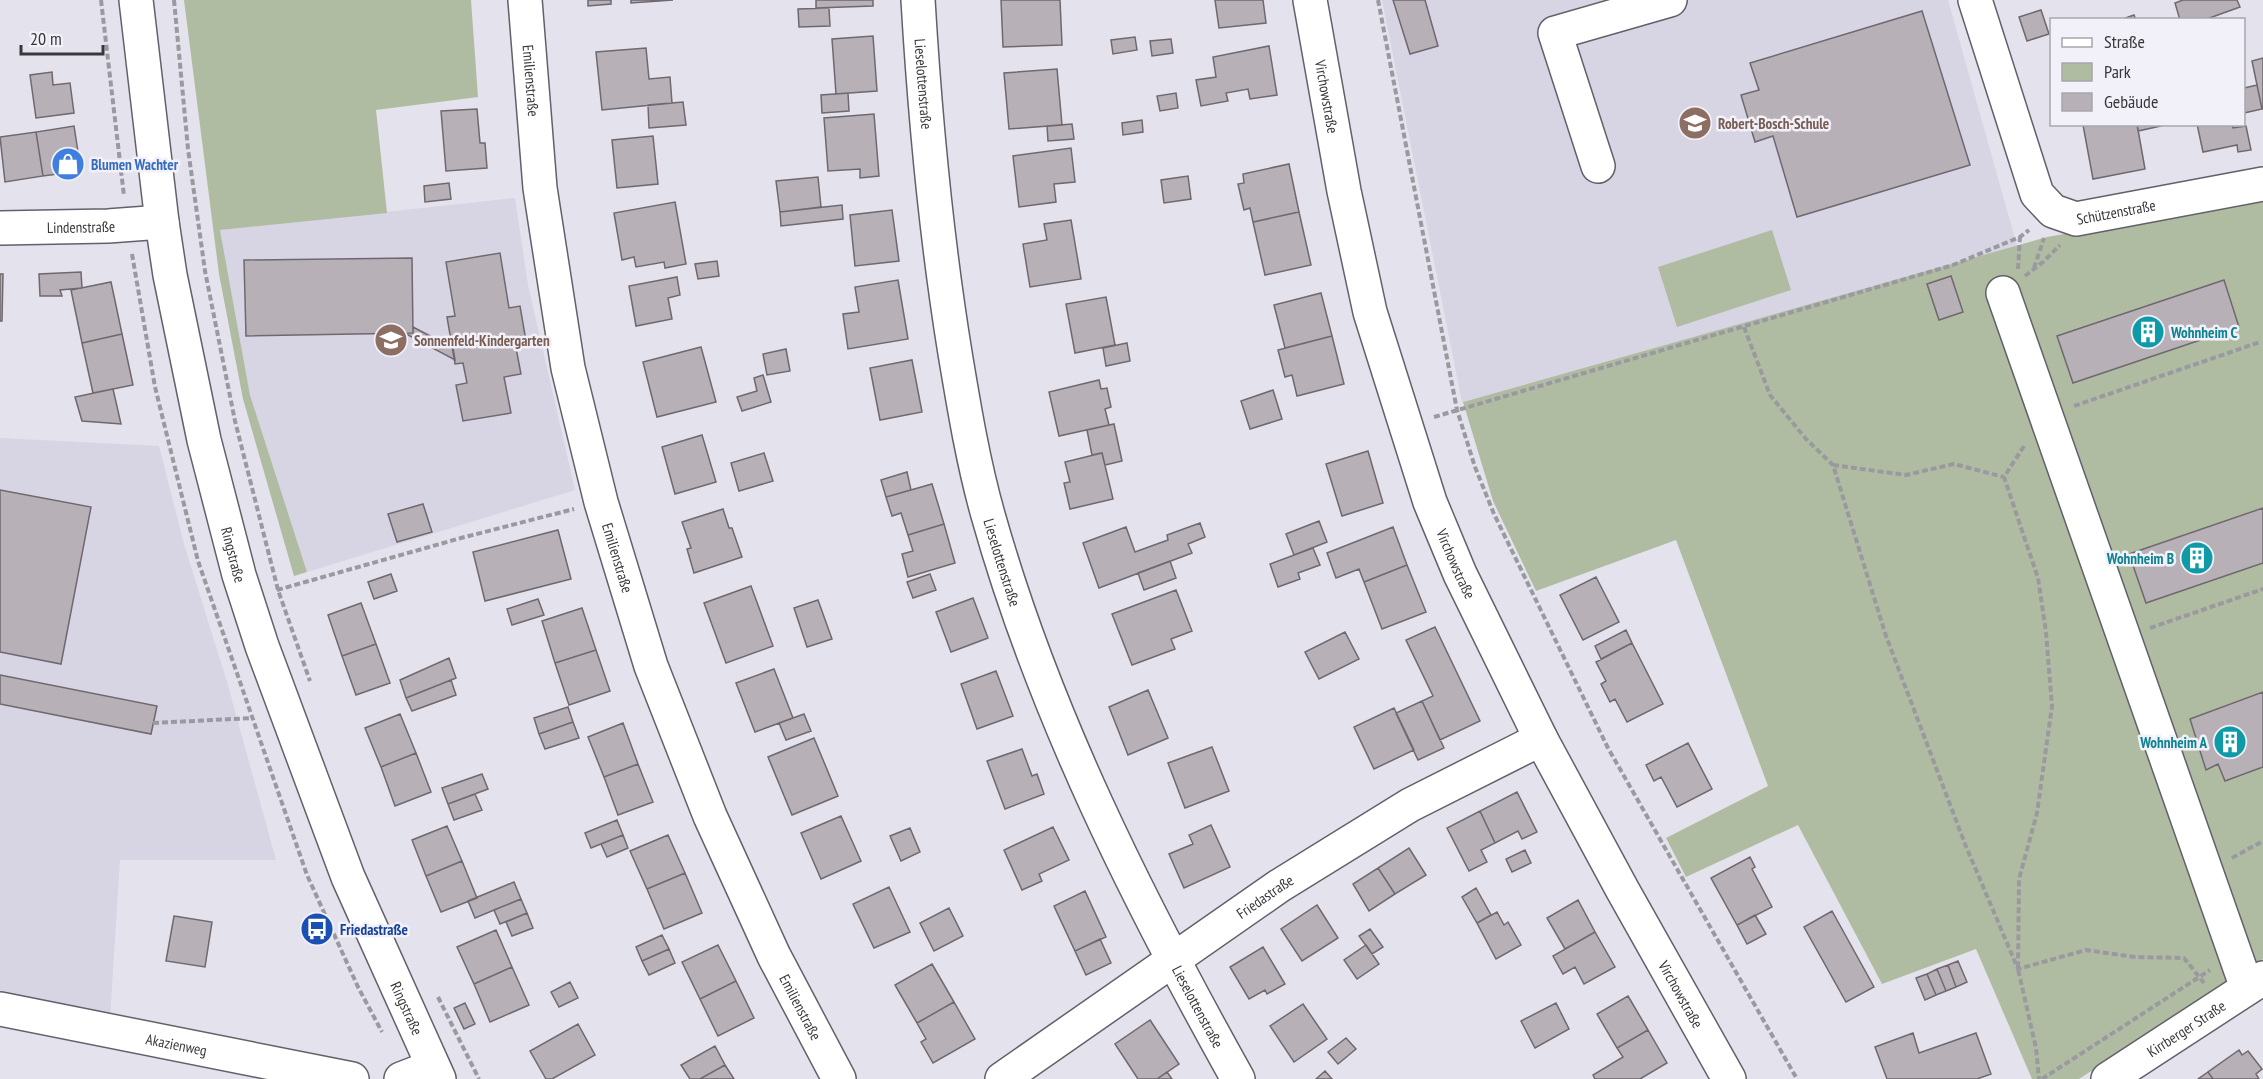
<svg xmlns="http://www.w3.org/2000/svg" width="2263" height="1079" font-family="'PT Sans Narrow',sans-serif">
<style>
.built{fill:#d7d4e4}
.green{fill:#b0bca1}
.building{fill:#b7b0b7;stroke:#6f686f;stroke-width:1.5}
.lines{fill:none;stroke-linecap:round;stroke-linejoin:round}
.minor-casing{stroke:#626069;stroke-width:36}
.path{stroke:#9a99a0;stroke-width:4;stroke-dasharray:6 3;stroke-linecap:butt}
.minor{stroke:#fff;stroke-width:33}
.labels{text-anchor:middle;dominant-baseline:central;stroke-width:5;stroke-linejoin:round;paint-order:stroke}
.street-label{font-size:15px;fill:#38383b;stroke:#f2f0f9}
.education-label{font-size:15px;font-weight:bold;fill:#785e54;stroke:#f2f0f9;text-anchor:start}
.shop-label{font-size:15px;font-weight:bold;fill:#366cbe;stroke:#f2f0f9;text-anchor:start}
.culture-label{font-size:15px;font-weight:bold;fill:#0d838f;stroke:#f2f0f9;text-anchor:end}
.transit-label{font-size:15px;font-weight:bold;fill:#164399;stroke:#f2f0f9;text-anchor:start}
</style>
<rect width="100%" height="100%" fill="#e4e2ec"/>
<!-- built -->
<path class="built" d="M1382,0H1948L2017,246L1462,402Z
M515,198L528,285L575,490L307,572L250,395L220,230Z
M0,438L159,446L184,544L227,682L276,860H120L110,1018L0,996Z"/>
<!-- green -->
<path class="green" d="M184,0H471L478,97L376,110L387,213L220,230L250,395L307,572L294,576L243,399L219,274Z
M2263,199V959L2079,1079H2032L1976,949L1882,984L1798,825L1686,877L1666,838L1768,786L1676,540L1536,591L1493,501L1463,402L2047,237Z
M1772,230L1791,290L1677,327L1658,267Z"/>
<!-- building -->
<path class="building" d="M588,0H611V4L588,6Z
M631,0H673L631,3Z
M816,0H873V6L816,8Z
M1001,0H1060L1062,45L1003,47Z
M1215,0H1263L1266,23L1219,28Z
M1393,0H1425L1438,46L1410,54Z
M2183,0H2237L2240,7L2204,20H2180L2175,3Z
M829,8L830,26L799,27L798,9Z
M2041,10L2049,34L2027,41L2019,17Z
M1922,11L1970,165L1797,217L1773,136L1755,142L1741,95L1759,90L1750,63Z
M2134,15L2136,20H2120Z
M873,36L877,91L836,94L832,39Z
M1135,37L1137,50L1113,54L1111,40Z
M1171,39L1173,53L1152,56L1150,41Z
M1269,46L1277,95L1250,99L1248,89L1226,93L1228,101L1201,106L1196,80L1216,77L1213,57Z
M646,48L649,79L670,77L672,103L602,110L596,52Z
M2263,58V109H2262L2252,61Z
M1057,69L1062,125L1009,129L1004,73Z
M52,72L53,85L70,83L74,113L36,118L30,75Z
M2257,85L2262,109L2244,113V88Z
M848,93L849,111L822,113L821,95Z
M1176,93L1178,108L1160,111L1157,96Z
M683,102L686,125L649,128L648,105Z
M477,109L480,143H485L487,168L446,171L441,111Z
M874,114L879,176L860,178V169L828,171L824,118Z
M1142,120L1143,132L1123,135L1122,123Z
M1072,124L1074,139L1048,141L1047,126Z
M2137,124L2145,169L2093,179L2083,125Z
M2137,124H2160L2161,126L2138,131Z
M2197,124H2232L2233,128L2246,126L2251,150L2238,152L2237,145L2203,152Z
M74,126L81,171L43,176L36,132Z
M36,132L43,176L5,182L0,137Z
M653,136L658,184L617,188L612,140Z
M1071,148L1075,182L1054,184L1056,202L1019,207L1013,156Z
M1289,164L1299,212L1253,222L1250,208L1244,210L1238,184L1244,183L1243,174Z
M1188,176L1191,199L1164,203L1161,180Z
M818,177L821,207L780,212L776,181Z
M449,183L451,199L425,202L424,186Z
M675,202L686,264L665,268L664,262L636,267L634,257L622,260L614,213Z
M842,205L843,219L781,226L780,212Z
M892,210L899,261L855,266L850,215Z
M1299,212L1311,265L1265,275L1253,222Z
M1071,220L1081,279L1030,287L1023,244L1047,240L1044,224Z
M500,253L509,308L520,306L526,341L515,343L521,374L504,377L511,413L463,421L456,385L467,383L463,363L455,364L447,317L455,316L446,262Z
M412,258L413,333L246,336L244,260Z
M717,261L719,276L698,279L695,264Z
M81,272L82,288L60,290L62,296H40L39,274Z
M0,274H3L2,321H0Z
M1951,276L1963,312L1939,320L1927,284Z
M677,277L680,295L668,298L672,319L636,326L629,286Z
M898,280L908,339L848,349L843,314L859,312L855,287Z
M2224,280L2239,327L2073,383L2057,336Z
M111,282L122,334L82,343L71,290Z
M1321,293L1332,336L1285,348L1274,305Z
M1106,297L1115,345L1075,353L1066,304Z
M413,327L453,348L455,360L406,334L413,333Z
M122,334L133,385L93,393L82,343Z
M1332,336L1344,384L1297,396L1292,375L1285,377L1278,350Z
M1127,343L1130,361L1106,366L1103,348Z
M701,347L716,402L657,417L643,362Z
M786,349L790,371L767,375L763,354Z
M912,360L922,412L880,420L870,368Z
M763,375L771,402L742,411L737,397L757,391L754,378Z
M1099,380L1101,389L1107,388L1111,407L1105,409L1109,425L1059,436L1049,392Z
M113,389L121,424L82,421L75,397Z
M1273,390L1282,419L1250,429L1241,401Z
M1114,424L1122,461L1105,465L1102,453L1092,455L1087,430Z
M702,435L716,482L675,494L662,447Z
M1368,451L1383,503L1342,516L1326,464Z
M764,453L773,481L739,491L731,463Z
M1102,453L1113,499L1070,509L1064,483L1070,482L1065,462Z
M907,472L911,490L886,497L881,480Z
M932,484L944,524L908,535L901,513L892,516L886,497Z
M0,490L91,507L61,664L0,652Z
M423,504L432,532L397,542L388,514Z
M2263,508V563L2146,603L2129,554Z
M723,509L729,528H732L742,557L694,573L687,549L691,548L682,522Z
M1319,521L1327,542L1294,555L1286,534Z
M1200,523L1205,537L1188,544L1192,553L1099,588L1083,543L1126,527L1135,552L1168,540L1167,535Z
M944,524L955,563L908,577L902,554L913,551L908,535Z
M1393,527L1407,565L1364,582L1359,569L1336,578L1327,553Z
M558,530L571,579L485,601L473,552Z
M1313,548L1320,565L1298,573L1300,579L1278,587L1270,564Z
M1170,561L1176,578L1144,590L1138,573Z
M1407,565L1426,612L1382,629L1364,582Z
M391,574L397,591L374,599L368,582Z
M930,574L936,590L913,598L907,582Z
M1596,577L1619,622L1583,640L1560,595Z
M751,586L773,646L726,663L704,603Z
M1176,590L1192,631L1171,639L1175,649L1132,665L1112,614Z
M973,598L988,638L951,652L936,612Z
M538,599L544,615L512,625L507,609Z
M818,600L832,639L807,647L794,608Z
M361,603L376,644L342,656L328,615Z
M582,608L596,650L555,663L542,621Z
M1435,627L1480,721L1440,740L1422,701L1433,696L1406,640Z
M1626,630L1632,643L1601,659L1595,646Z
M1345,632L1359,659L1319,679L1305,652Z
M1632,643L1663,704L1627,722L1615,699L1610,702L1601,684L1606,681L1596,662Z
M376,644L390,683L356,695L342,656Z
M596,650L610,691L569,705L555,663Z
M449,658L456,678L406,698L400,680Z
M774,669L793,718L755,732L736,683Z
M996,671L1013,716L977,729L961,684Z
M0,675L157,706L151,734L0,704Z
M451,680L456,695L412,711L406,698Z
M1148,690L1168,738L1128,755L1109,707Z
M2263,692V767L2225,781L2218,764L2206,770L2190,719Z
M1422,701L1444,748L1418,760L1396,713Z
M568,707L573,722L539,734L534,718Z
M1394,708L1414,750L1374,769L1354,727Z
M400,714L416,753L381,767L365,728Z
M804,714L811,731L786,740L779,723Z
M573,722L579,738L545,749L539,734Z
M623,723L638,764L604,777L588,737Z
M814,738L838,796L792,815L768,757Z
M1688,743L1712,789L1677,807L1661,777L1654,781L1646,765Z
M1212,747L1229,791L1185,808L1168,763Z
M1022,749L1032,776L1037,774L1044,794L1005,809L987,761Z
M416,753L431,792L395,806L381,767Z
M638,764L653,802L618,815L604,777Z
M482,774L488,789L448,804L442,788Z
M1517,792L1537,832L1522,839L1518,831L1495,843L1480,811Z
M475,794L482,810L454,820L448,804Z
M1480,811L1495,843L1481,850L1487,862L1469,871L1447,828Z
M841,816L861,861L821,879L801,833Z
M617,820L623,835L591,848L585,833Z
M1211,825L1230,867L1184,888L1169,854L1193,844L1189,835Z
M447,826L462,861L426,876L412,840Z
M1053,827L1069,860L1039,874L1042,881L1022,890L1004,850Z
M910,828L920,852L901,861L890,836Z
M623,835L628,848L607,857L601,844Z
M668,835L685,873L647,889L630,851Z
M1409,848L1426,875L1395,894L1378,868Z
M1525,850L1531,863L1512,872L1506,859Z
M1750,857L1755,867L1752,869L1772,907L1737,925L1711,878Z
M462,861L477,898L441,912L426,876Z
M1378,868L1395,894L1369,911L1353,884Z
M685,873L702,913L664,929L647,889Z
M514,882L521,899L475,918L468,901Z
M889,887L910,932L874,948L853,904Z
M1476,888L1491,915L1477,923L1462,897Z
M1085,891L1106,937L1075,951L1054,906Z
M521,899L527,913L500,924L494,910Z
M1578,900L1595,932L1565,949L1547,918Z
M1317,905L1338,938L1302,961L1281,929Z
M949,908L963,936L934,951L920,923Z
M1832,911L1874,987L1846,1002L1804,927Z
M1497,912L1504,925L1508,922L1521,945L1496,959L1477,923Z
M527,913L533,928L512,936L506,922Z
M1755,915L1766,934L1747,944L1737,925Z
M174,916L212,922L205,967L166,961Z
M1370,929L1383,947L1372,954L1359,936Z
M496,930L512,967L474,984L457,947Z
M1595,932L1615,967L1584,984L1575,967L1563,974L1553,956Z
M662,935L669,949L642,961L636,947Z
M1100,939L1111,963L1086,975L1075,951Z
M718,945L736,981L700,999L682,962Z
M1366,945L1379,964L1357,979L1344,960Z
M1263,947L1285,984L1267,994L1265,990L1249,999L1230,967Z
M669,949L675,963L649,975L642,961Z
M1958,961L1967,982L1956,987L1948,965Z
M932,964L954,1002L917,1023L895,985Z
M1948,965L1956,987L1946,991L1937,969Z
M512,967L529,1005L490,1022L474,984Z
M1937,969L1946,991L1936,995L1927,974Z
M1927,974L1936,995L1925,1000L1916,978Z
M736,981L754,1018L718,1036L700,999Z
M570,982L578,998L559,1007L551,992Z
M1628,996L1648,1030L1617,1048L1597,1014Z
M954,1002L975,1039L933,1063L921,1042L926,1039L917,1023Z
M465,1003L475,1024L464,1029L454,1008Z
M1556,1003L1569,1029L1535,1048L1521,1021Z
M1303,1004L1327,1039L1294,1062L1270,1026Z
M1150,1020L1179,1064L1157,1079H1138L1115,1044Z
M578,1024L595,1055L552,1079H546L530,1051Z
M1648,1030L1667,1063L1640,1079H1595L1593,1075L1623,1057L1617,1048Z
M1913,1033L1919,1053L1976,1033L1991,1074L1977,1079H1887L1875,1047Z
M1346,1038L1356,1049L1338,1064L1328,1052Z
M715,1046L725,1065L700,1079H690L681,1065Z
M2239,1050L2242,1055L2248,1051L2262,1069L2256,1074L2259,1079H2213L2208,1072Z
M725,1065L734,1079H700Z
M1325,1071L1332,1079H1316Z
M1167,1072L1172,1079H1157Z
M2208,1072L2213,1079H2198Z"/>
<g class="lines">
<!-- minor casing -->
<g class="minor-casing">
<g id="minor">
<path id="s1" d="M136,0L162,222L170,275L204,440L239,575L262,646L348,877L439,1079"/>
<path id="s2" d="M525,0L540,188L568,368L601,502L651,666L710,816L774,956L839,1079"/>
<path id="s3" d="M918,0C925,118 936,236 955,353C964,407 973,462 988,515C1044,714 1138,900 1238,1079"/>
<path id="s4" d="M1310,0L1344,191L1370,312L1430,502L1460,574L1541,739L1622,889L1729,1079"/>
<path id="s5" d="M1975,0L2037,194L2053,211L2076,219L2263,184"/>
<path d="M1598,166L1555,33L1670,0"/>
<path id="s6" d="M0,228L108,226L162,222"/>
<path d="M2003,293L2247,988"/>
<path id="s7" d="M0,1009L352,1079"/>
<path d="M401,1079L432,1067"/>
<path id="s8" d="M1002,1079L1279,886L1410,805L1541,739"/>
<path id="s9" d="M2108,1079L2263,978"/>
</g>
</g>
<!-- path -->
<path class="path" d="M101,0L124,196
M174,0L188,149L205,271L235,421L278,590L310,681
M1378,0L1457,410L1475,467L1494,514L1608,748L1797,1079
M132,254L155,387L198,561L307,875L358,987L382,1032
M2034,268L2044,238
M2018,269L2020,237
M2025,276L2043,262L2060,245
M1744,327L1770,395L1806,439L1833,465L1886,636L1965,844L2018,969L2086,950L2135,957L2184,958L2204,983
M2074,406L2260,342
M1434,417L1953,265L2020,237L2029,230
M2024,446L2004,477L2038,578L2046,632L2052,706L2037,813L2019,879L2018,969L2036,1048L2039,1079
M1833,465L1906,475L1954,464L2004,477
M277,590L461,538L574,509
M2150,628L2263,589
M153,723L253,718
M2232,858L2263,841
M438,997L479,1079
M2042,1079L2210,970"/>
<!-- minor -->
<use href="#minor" class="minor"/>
</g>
<!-- icons -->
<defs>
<g id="school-disc" transform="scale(1.725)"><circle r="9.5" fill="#8d6e63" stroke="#f2f0f9"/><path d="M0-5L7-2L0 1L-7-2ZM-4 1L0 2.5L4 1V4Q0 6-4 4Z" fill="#fff"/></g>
<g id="shop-disc" transform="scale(1.725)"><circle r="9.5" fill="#3f7fe0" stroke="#f2f0f9"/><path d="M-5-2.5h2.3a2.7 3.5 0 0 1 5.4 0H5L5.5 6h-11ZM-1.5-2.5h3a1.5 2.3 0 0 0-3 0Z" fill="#fff"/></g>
<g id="building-disc" transform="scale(1.725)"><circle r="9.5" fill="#0f9aa8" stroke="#f2f0f9"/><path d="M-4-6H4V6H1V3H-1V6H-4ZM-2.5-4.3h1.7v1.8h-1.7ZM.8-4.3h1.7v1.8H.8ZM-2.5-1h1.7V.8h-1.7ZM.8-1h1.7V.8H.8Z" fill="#fff"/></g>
<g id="bus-disc" transform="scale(1.725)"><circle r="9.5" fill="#1a4fb4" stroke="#f2f0f9"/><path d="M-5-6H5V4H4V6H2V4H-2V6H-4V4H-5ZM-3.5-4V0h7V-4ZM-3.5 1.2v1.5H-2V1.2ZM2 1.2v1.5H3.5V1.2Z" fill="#fff"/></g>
</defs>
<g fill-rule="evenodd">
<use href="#school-disc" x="1695" y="123"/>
<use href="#shop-disc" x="68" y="164"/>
<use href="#building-disc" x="2148" y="332"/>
<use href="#school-disc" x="391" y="340"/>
<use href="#building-disc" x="2197" y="558"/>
<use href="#building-disc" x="2230" y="742"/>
<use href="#bus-disc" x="317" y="929"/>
</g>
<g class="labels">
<!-- street labels -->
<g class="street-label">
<text stroke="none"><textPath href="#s2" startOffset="81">Emilienstraße</textPath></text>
<text stroke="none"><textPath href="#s3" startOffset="84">Lieselottenstraße</textPath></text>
<text stroke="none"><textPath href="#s4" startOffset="98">Virchowstraße</textPath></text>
<text stroke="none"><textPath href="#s5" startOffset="292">Schützenstraße</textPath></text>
<text stroke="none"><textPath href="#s6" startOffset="81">Lindenstraße</textPath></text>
<text stroke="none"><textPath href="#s1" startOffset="564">Ringstraße</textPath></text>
<text stroke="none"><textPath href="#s2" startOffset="567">Emilienstraße</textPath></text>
<text stroke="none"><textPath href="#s3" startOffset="570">Lieselottenstraße</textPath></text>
<text stroke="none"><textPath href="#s4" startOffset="584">Virchowstraße</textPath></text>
<text stroke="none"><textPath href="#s8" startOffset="320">Friedastraße</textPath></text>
<text stroke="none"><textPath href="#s4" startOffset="1070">Virchowstraße</textPath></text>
<text stroke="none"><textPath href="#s3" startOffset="1056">Lieselottenstraße</textPath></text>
<text stroke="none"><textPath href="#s2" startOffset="1053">Emilienstraße</textPath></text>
<text stroke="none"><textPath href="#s1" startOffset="1050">Ringstraße</textPath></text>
<text stroke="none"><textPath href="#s9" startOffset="93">Kirrberger Straße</textPath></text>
<text stroke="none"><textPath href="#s7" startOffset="180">Akazienweg</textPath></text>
</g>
<!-- education labels -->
<g class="education-label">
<text x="1718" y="123">Robert-Bosch-Schule</text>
<text x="414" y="340">Sonnenfeld-Kindergarten</text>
</g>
<!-- shop labels -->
<g class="shop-label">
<text x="91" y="164">Blumen Wachter</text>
</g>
<!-- culture labels -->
<g class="culture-label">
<text x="2171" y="332" text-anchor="start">Wohnheim C</text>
<text x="2174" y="558">Wohnheim B</text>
<text x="2207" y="742">Wohnheim A</text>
</g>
<!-- transit labels -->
<g class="transit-label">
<text x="340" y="929">Friedastraße</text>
</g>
</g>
<!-- legend -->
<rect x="2050" y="18" width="195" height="108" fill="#f2f0f9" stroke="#a8a6ad" stroke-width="1.5"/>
<rect x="2062" y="38" width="30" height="9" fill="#ffffff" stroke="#a8a6ad" stroke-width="1.5"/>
<text x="2104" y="48" font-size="18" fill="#38383b">Straße</text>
<rect x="2062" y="63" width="30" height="18" fill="#b0bca1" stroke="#a8a6ad" stroke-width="1.5"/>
<text x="2104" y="78" font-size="18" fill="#38383b">Park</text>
<rect x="2062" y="93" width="30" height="18" fill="#b7b0b7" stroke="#a8a6ad" stroke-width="1.5"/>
<text x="2104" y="108" font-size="18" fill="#38383b">Gebäude</text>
<!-- scale -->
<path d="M21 45v9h82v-9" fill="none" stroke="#38383b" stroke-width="3"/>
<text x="30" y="45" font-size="18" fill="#38383b" stroke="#f2f0f9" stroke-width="4.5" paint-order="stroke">20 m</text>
</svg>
